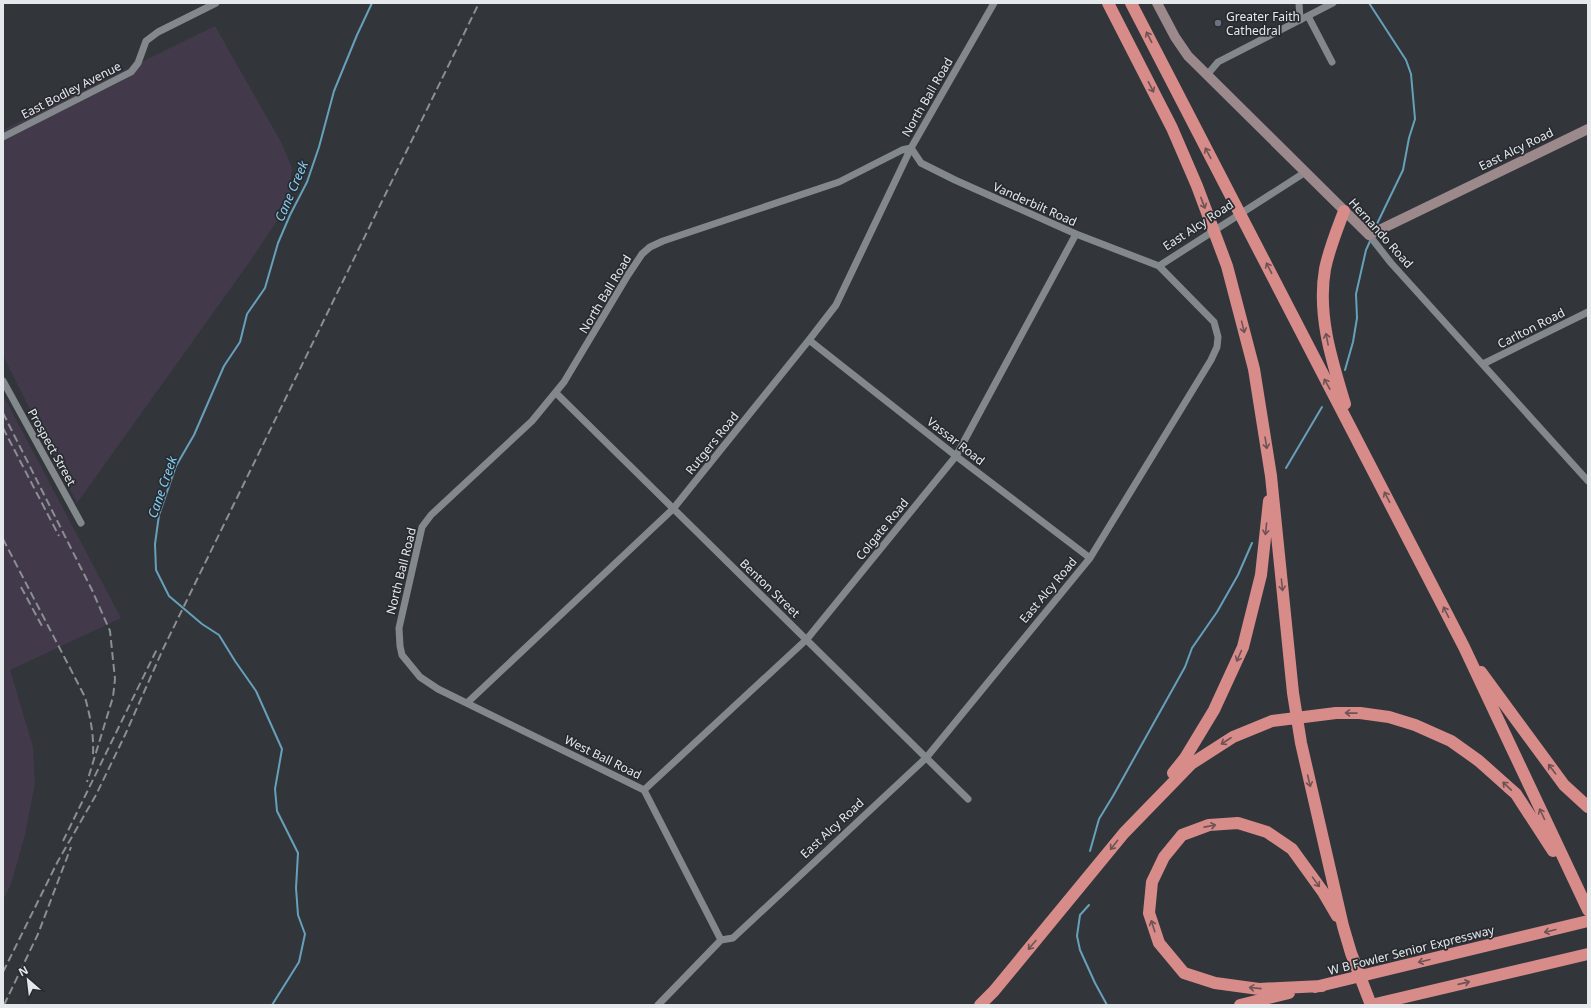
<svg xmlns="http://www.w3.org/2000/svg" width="1591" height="1008" font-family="'Noto Sans',sans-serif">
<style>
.industrial{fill:#423a4a}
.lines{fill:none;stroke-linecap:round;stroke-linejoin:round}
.stream{stroke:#66a0bb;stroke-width:2}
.street{stroke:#83888d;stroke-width:7}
.secondary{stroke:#9c898c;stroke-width:10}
.highway{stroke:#d78c8a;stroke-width:12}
.rail{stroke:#8b8e92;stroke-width:2;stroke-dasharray:8 4;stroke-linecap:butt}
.oneway{stroke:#6e5255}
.worship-dot{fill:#6b7280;stroke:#282c31;stroke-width:1.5}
.labels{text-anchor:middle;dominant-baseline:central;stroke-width:3.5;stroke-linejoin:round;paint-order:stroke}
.poi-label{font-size:12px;fill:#e6e9ec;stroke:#282c31;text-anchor:start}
.street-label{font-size:12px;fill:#e6e9ec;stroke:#282c31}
.water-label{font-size:13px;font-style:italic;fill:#84cdf3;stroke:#282c31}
</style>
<rect width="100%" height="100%" fill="#32363b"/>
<!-- industrial -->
<path class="industrial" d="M215,26L282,144L292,168L289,203L248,264L77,503L3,355V130Z
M3,395L121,618L10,670L33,747L35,783L25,835L11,884L3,900Z"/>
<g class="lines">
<!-- stream -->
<path class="stream" d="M1369,3L1406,60L1411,74L1415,119L1409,138L1403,170L1375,228
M1345,370L1353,342L1357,318L1356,294L1366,250L1371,239
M1286,468L1322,407
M1090,851L1099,819L1113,796L1185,667L1192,648L1217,612L1238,575L1252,543
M1089,905L1080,915L1077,936L1080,950L1095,983L1107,1005
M272,1005L299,962L305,934L298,915L296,888L298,853L277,811L275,789L282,749L256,691L235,661L219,635L202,624L169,596L156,570L155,544L159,515L176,466L194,435L224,366L240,342L247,314L265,288L278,243L290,215L307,182L319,147L334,91L357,35L372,3"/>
<!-- street -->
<path class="street" d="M1299,3L1300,20
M1308,16L1332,62
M1207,75L1218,62L1333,3
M3,137L131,72L138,63L146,41L158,32L216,3
M1369,235L1391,263L1588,481
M1159,266L1304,173
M809,340L956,456L1090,558
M1483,364L1588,312
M3,381L81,523
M556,393L968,799
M467,703L673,509L809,340L836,305L911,148
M644,790L807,639L956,456L1076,234
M721,940L644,790L438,689L420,677L402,655L400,646L399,628L422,527L431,515L532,421L564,382L628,275L642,254L650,247L663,241L839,182L902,150L911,148L994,3
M658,1005L721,940L733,938L926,758L1090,558L1211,360L1217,347L1218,337L1214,322L1159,266L1076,234L955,180L921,163L911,148"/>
<!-- secondary -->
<path class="secondary" d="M1157,3L1175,37L1188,56L1369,235L1588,129"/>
<!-- highway -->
<path class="highway" d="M1108,3L1172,128L1197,186L1227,266L1254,369L1271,476L1293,693L1301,743L1343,926L1351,953L1371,1005
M1131,3L1464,647L1588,910
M1344,211C1337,230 1329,249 1325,269C1317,315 1332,361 1345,404
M1481,672L1564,785L1588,807
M1173,773L1185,758L1214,710L1243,647L1261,575L1269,501
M1322,986L1259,989L1215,983L1184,973L1159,943L1149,913L1152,882L1164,857L1182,835L1209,825L1238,823L1267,832L1292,849L1323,892L1337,916
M1315,987L1588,921
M980,1005L994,991L1124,833L1191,764L1233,737L1272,721L1336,713H1360L1389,717L1415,725L1451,741L1479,761L1516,794L1553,851
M1240,1005L1289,993
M1371,1005L1588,954"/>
<!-- rail -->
<path class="rail" d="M3,413L92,590L110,631L115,679L113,697L87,782
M3,428L59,536
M3,539L85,697C90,716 94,734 93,754
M21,587L43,628
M63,841L157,649
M3,972L58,861L96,795L125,735L163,649L479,3
M4,1005L38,934L71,847"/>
</g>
<!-- one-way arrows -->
<defs><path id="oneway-shaft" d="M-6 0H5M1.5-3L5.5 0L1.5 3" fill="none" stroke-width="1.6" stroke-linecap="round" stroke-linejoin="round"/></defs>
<g class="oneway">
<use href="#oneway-shaft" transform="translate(1149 37) rotate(-117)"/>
<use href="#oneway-shaft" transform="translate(1151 87) rotate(63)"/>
<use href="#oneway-shaft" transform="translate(1208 153) rotate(-118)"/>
<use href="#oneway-shaft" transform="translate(1203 203) rotate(69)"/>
<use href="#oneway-shaft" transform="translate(1269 268) rotate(-117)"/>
<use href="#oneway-shaft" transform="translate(1243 327) rotate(76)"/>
<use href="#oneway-shaft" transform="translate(1327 339) rotate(-101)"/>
<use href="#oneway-shaft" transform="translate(1327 384) rotate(-119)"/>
<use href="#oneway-shaft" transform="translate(1266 443) rotate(81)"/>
<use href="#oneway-shaft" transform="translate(1387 497) rotate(-117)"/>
<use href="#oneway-shaft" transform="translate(1266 529) rotate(96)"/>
<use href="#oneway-shaft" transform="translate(1282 585) rotate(84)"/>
<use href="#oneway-shaft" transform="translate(1446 612) rotate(-117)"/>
<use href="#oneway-shaft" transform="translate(1239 656) rotate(114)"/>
<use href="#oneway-shaft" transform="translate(1351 713) rotate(-179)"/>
<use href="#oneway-shaft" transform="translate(1226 741) rotate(147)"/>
<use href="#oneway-shaft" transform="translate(1552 769) rotate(-127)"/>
<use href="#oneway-shaft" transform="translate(1309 781) rotate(77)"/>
<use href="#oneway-shaft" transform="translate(1507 786) rotate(-137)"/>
<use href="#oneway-shaft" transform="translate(1542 814) rotate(-115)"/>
<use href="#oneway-shaft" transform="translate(1210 826) rotate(-11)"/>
<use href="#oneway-shaft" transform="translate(1114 845) rotate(128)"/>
<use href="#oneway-shaft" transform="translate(1316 882) rotate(54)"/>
<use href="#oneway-shaft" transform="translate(1153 926) rotate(-108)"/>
<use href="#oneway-shaft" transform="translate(1550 931) rotate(166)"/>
<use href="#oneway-shaft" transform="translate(1032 945) rotate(130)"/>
<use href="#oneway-shaft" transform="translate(1424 961) rotate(166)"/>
<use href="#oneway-shaft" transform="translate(1464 983) rotate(-13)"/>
<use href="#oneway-shaft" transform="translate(1255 988) rotate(-174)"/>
</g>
<!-- markers -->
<circle class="worship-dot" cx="1218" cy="23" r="4"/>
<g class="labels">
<!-- poi labels -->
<g class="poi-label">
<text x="1226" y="16">Greater Faith<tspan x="1226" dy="14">Cathedral</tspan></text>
</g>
<!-- street labels -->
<g class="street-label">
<text transform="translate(71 90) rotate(-27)">East Bodley Avenue</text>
<text transform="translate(927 97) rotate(-60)">North Ball Road</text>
<text transform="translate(1516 149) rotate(-26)">East Alcy Road</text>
<text transform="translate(1035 204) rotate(24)">Vanderbilt Road</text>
<text transform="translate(1198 225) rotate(-33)">East Alcy Road</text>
<text transform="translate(1381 233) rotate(48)">Hernando Road</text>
<text transform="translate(605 294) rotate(-59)">North Ball Road</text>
<text transform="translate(1531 328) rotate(-27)">Carlton Road</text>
<text transform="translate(956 441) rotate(38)">Vassar Road</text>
<text transform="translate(712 443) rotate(-51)">Rutgers Road</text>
<text transform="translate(52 447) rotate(61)">Prospect Street</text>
<text transform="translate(882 529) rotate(-51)">Colgate Road</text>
<text transform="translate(401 571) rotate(-76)">North Ball Road</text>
<text transform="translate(770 588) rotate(44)">Benton Street</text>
<text transform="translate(1048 590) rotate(-50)">East Alcy Road</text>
<text transform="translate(603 757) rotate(26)">West Ball Road</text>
<text transform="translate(832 828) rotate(-43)">East Alcy Road</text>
<text transform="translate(1411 950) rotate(-14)">W B Fowler Senior Expressway</text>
</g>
<!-- water labels -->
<g class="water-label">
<text transform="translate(291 191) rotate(-67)">Cane Creek</text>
<text transform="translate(162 487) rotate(-71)">Cane Creek</text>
</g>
</g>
<!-- border -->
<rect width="1591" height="1008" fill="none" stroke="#e6e9ec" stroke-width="8"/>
<!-- north arrow -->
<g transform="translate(28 980) rotate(332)" stroke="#282c31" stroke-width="3" paint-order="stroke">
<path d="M0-3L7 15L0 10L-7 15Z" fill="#e6e9ec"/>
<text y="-6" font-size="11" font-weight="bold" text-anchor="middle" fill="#e6e9ec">N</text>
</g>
</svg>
